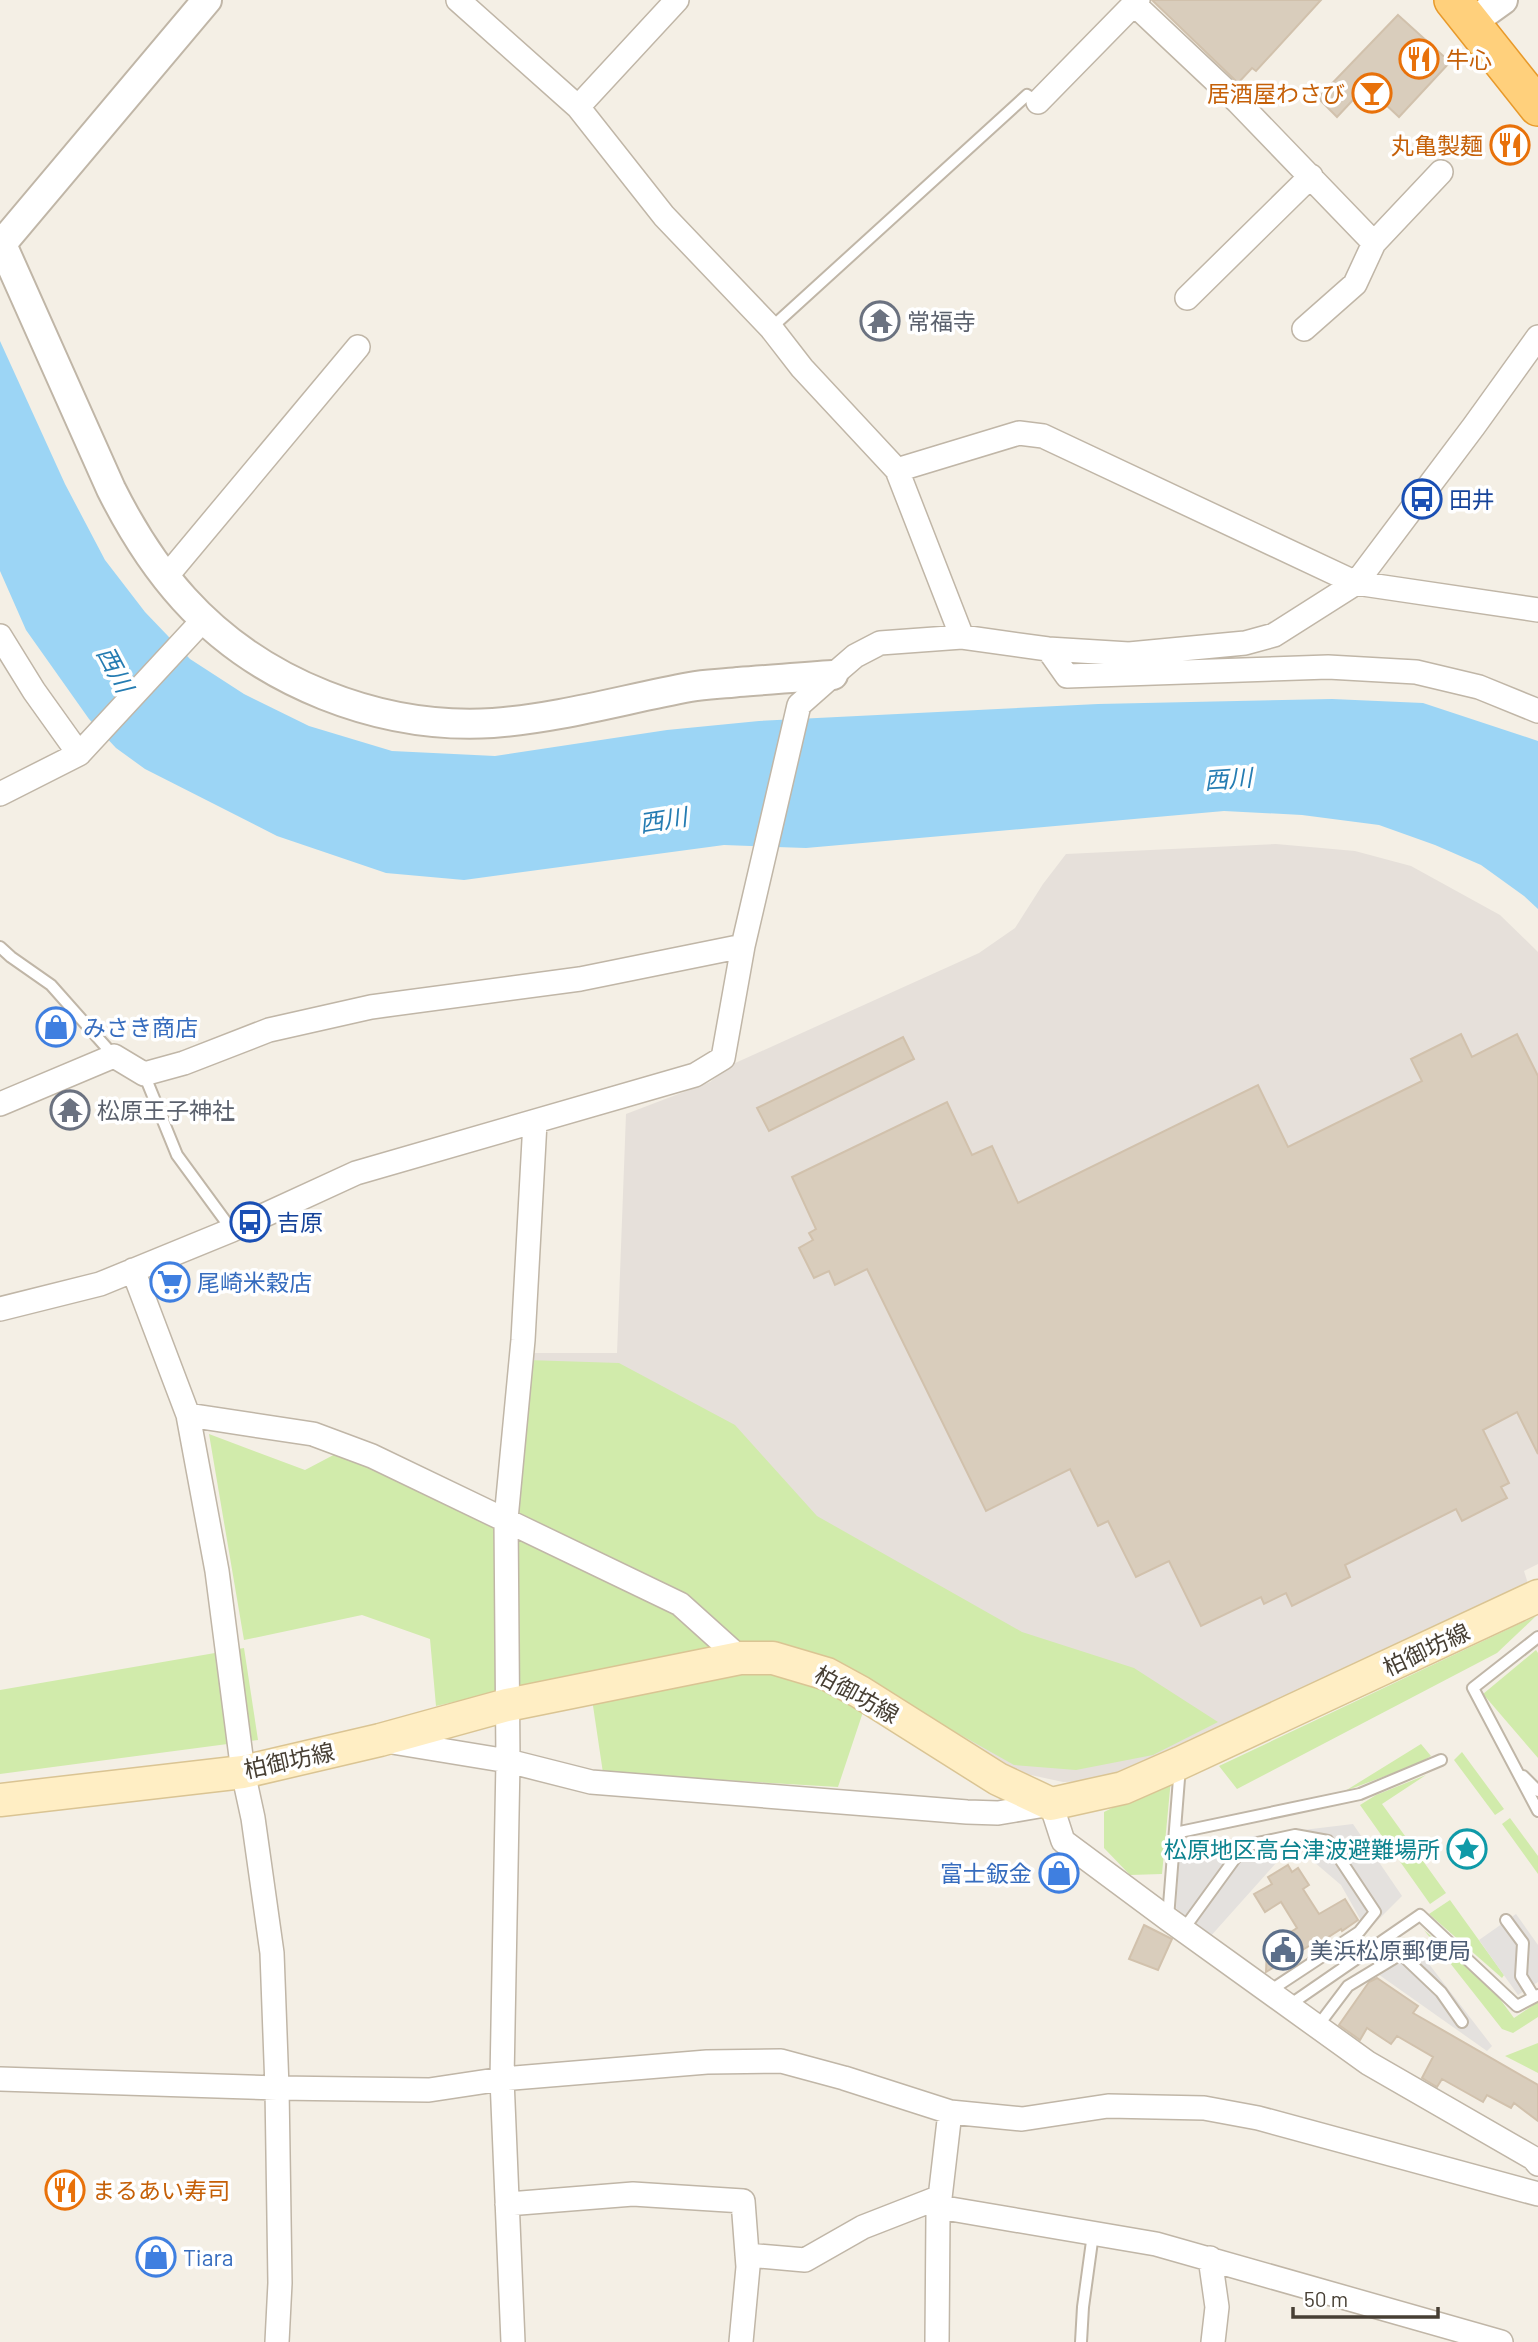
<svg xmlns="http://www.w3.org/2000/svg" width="1538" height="2342" font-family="Barlow,'Noto Sans JP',sans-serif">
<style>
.industrial{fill:#e6e0da}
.green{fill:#d1ebab}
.parking{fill:#e4e1de}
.water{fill:#9cd5f5}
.building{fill:#d9cdbc;stroke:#d1c1ac;stroke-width:2}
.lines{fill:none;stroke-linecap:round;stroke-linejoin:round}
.service-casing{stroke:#c0b6a7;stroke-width:14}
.minor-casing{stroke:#c0b6a7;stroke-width:26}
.tertiary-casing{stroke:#c0b6a7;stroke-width:32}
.secondary-casing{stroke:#dac493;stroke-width:35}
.trunk-casing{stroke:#e89a2b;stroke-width:40}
.service{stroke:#fff;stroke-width:10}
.minor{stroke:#fff;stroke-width:23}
.tertiary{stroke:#fff;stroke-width:28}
.secondary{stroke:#ffeec4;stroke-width:32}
.trunk{stroke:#ffd07c;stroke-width:37}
.labels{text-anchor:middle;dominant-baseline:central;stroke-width:7;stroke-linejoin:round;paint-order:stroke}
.food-label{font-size:23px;fill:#c56008;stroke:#fff;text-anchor:start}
.worship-label{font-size:23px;fill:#5b616d;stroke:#fff;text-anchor:start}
.transit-label{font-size:23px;fill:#164399;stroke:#fff;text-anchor:start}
.shop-label{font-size:23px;fill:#366cbe;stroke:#fff;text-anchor:start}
.street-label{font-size:23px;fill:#473f34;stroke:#fff}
.culture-label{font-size:23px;fill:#0d838f;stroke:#fff;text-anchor:end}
.service-label{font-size:23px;fill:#4e5e75;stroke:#fff;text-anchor:start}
.water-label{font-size:24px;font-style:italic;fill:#257cb2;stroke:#fff}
</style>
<rect width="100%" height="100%" fill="#f4efe5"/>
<!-- industrial -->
<path class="industrial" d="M1276,844L1355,851L1411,866L1500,915L1538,952V1564L1524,1571L1529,1587L1131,1771L1092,1781L1063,1782L1017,1772L861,1682L511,1696L529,1353H617L626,1114L710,1082L733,1064L979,953L1015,928L1043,884L1066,854Z"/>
<!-- green -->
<path class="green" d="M527,1360L619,1363L735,1425L817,1516L1022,1632L1134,1668L1218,1722L1153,1755L1076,1770L1014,1765L872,1685L838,1787L603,1773L588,1672L436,1706L430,1639L362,1615L244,1640L209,1434L305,1470L343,1450L513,1532Z
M1536,1616L1497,1653L1237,1789L1219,1766Z
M244,1648L258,1740L0,1774V1690Z
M1536,1650L1538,1653V1758L1483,1694Z
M1421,1744L1431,1756L1418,1764L1345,1791Z
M1462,1752L1504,1809L1495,1815L1454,1760Z
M1426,1775L1382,1804L1446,1893L1430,1904L1360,1805L1376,1795Z
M1171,1779L1162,1874L1130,1875L1104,1848V1812Z
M1510,1818L1538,1856V1874L1502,1824Z
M1450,1900L1504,1975L1502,1978L1429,1914Z
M1424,1930L1494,1991L1514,2018L1538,2002V2017L1513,2033L1502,2029Z
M1538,2043V2073L1505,2056Z"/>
<!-- parking -->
<path class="parking" d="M1353,1824L1402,1896L1367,1931L1341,1885L1293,1844L1209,1938L1176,1908L1180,1845Z
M1516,1914L1538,1945V1982L1518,1995L1479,1940Z
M1412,1942L1492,2046L1487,2051L1368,1967Z"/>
<!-- water -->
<path class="water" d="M0,341L65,484L105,560L145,612L190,659L244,694L309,726L392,751L495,756L667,730L759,721L1098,704L1332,699L1423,703L1538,741V909L1524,896L1481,865L1435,845L1379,825L1302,815L1224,811L806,848L724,845L464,880L386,873L277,836L145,769L116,748L89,719L26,630L0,571Z"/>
<!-- building -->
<path class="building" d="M1152,0H1321L1256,71L1252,68L1238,83Z
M1398,15L1450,62L1399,117L1366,86L1337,117L1318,98Z
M1461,1034L1472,1057L1517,1034L1538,1076V1454L1517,1412L1483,1430L1509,1483L1501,1487L1507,1498L1462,1521L1456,1509L1345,1565L1350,1577L1292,1606L1286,1593L1264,1604L1261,1597L1201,1626L1169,1561L1136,1577L1108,1521L1098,1526L1070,1469L986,1511L867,1269L835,1285L829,1271L814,1278L799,1248L813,1240L809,1233L816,1229L792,1177L947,1102L972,1155L992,1146L1018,1203L1258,1085L1288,1147L1422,1081L1411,1059Z
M903,1037L914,1059L769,1131L757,1108Z
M1288,1865L1292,1872L1298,1868L1309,1885L1303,1889L1319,1914L1345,1899L1358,1920L1342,1931L1341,1929L1310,1949L1309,1946L1266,1972L1267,1947L1297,1928L1281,1902L1265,1912L1254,1894L1272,1884L1268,1877Z
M1144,1925L1172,1939L1158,1970L1129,1959Z
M1377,1978L1418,2006L1413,2013L1538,2085V2121L1514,2103L1511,2108L1487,2095L1483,2102L1442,2079L1437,2087L1422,2078L1433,2057L1397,2036L1391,2044L1367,2028L1360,2040L1339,2025L1362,1992L1369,1982Z"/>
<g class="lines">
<!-- service casing -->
<g class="service-casing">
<path id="service" d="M771,328L1027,95L1038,102
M0,947L11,957L51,985L114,1056
M144,1074L177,1155L232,1230
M1538,1637L1473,1688L1538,1811
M1523,1776L1538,1791
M1175,1833L1360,1794L1441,1760
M1168,1918L1180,1766
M1506,1920L1523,1943L1521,1976L1534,1997
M1183,1930L1244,1846L1295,1835L1328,1841L1375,1912L1359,1932L1268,1992
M1288,2006L1420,1915L1517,2006L1538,1995
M1317,2027L1348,1986L1401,1954L1441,1992L1462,2022
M1081,2342L1083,2307L1093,2234"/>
</g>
<!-- minor casing -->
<g class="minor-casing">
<path id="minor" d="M458,0L578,107L664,216L771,328L802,368L897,470L962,637
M1134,4L1238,102L1374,243
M1038,102L1138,0
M578,107L677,0
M1187,298L1311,176
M1304,329L1355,284L1374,243L1441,172
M897,470L1019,433L1043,436L1356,583L1538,610
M166,577L358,347
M0,636L34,691L79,754
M1048,649L1067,676L1328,667L1416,672L1479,687L1538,711
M0,794L79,754L204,619
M0,1104L114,1056L144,1074L184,1063L269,1030L371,1007L580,979L743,946
M133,1270L188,1415L217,1571L243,1772L253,1818L272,1953L277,2088L280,2283L277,2342
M0,1309L100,1284L232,1230L356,1173L695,1075L723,1058L743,946L799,705L833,675L855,656L880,643L962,637L1048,649L1129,654L1245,643L1274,635L1356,583L1474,426L1538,337
M188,1415L313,1434L372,1456L680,1604L740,1658
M386,1741L508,1761L591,1782L967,1812L998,1813L1051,1804L1063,1841L1168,1919L1368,2063L1533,2158L1538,2164
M0,2079L277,2088L429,2090L502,2079L707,2062L781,2061L844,2078L950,2112L1022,2119L1108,2106L1204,2108L1258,2118L1538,2194
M507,2204L633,2194L743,2201L748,2267L741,2342
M939,2207L1156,2244L1501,2342
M747,2255L805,2260L863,2227L940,2197
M1210,2258L1217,2307L1213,2342
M513,2342L502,2079L508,1761L506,1519L523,1340L535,1122
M937,2342L938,2215L950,2112"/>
</g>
<!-- tertiary casing -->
<g class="tertiary-casing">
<path id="tertiary" d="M1471,23L1503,0
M0,240L111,489C131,529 154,566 184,599C260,683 380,730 493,723C560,718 625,699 690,687C706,684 722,684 738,682C769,680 801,677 833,675
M0,246L207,0"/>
</g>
<!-- secondary casing -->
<g class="secondary-casing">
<path id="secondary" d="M0,1800L243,1772L380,1740L507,1705L740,1658H773L827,1674L860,1692L998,1779L1051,1804L1123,1788L1180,1763L1538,1596"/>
</g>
<!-- trunk casing -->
<g class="trunk-casing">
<path id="trunk" d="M1453,0L1538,107"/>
</g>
<!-- service -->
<use href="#service" class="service"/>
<!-- minor -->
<use href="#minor" class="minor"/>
<!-- tertiary -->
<use href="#tertiary" class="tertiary"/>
<!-- secondary -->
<use href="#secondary" class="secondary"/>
<!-- trunk -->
<use href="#trunk" class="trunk"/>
</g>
<!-- icons -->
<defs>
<g id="restaurant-ring" transform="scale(2.0125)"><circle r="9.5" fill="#fff" stroke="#e8710a" stroke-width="1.5"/><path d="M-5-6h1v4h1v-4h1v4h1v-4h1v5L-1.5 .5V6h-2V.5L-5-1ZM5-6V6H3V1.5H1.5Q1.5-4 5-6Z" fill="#e8710a"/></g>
<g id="bar-ring" transform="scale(2.0125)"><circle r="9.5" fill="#fff" stroke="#e8710a" stroke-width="1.5"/><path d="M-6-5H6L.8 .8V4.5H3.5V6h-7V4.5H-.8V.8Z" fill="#e8710a"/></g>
<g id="temple-ring" transform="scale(2.0125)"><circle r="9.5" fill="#fff" stroke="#6b7280" stroke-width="1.5"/><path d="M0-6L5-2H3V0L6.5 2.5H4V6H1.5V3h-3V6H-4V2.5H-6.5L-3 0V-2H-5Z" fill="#6b7280"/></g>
<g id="bus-ring" transform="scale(2.0125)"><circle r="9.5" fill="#fff" stroke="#1a4fb4" stroke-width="1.5"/><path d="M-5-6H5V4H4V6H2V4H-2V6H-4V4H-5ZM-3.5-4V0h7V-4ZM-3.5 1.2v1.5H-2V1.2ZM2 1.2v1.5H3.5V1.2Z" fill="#1a4fb4"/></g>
<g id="shop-ring" transform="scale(2.0125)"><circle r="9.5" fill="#fff" stroke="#3f7fe0" stroke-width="1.5"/><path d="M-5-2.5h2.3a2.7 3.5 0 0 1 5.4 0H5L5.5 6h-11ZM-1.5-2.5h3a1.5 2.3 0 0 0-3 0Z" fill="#3f7fe0"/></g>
<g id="supermarket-ring" transform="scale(2.0125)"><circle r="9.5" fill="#fff" stroke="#3f7fe0" stroke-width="1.5"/><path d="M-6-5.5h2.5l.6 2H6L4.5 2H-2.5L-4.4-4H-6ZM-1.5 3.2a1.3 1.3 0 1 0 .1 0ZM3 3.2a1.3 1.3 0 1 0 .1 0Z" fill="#3f7fe0"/></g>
<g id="sight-ring" transform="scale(2.0125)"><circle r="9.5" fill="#fff" stroke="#0f9aa8" stroke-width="1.5"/><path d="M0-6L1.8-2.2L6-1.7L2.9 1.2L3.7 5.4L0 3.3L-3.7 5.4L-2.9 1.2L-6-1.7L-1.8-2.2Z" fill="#0f9aa8"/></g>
<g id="civic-ring" transform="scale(2.0125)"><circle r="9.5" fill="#fff" stroke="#5c6f8a" stroke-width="1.5"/><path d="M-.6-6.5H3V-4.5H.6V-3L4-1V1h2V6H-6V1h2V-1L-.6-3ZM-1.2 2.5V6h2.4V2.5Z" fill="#5c6f8a"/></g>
</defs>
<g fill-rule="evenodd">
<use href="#restaurant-ring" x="1419" y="59"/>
<use href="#bar-ring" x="1372" y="93"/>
<use href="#restaurant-ring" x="1510" y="145"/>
<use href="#temple-ring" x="880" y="321"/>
<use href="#bus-ring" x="1422" y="499"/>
<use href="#shop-ring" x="56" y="1027"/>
<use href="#temple-ring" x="70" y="1110"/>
<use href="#bus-ring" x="250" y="1222"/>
<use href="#supermarket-ring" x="170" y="1282"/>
<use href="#sight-ring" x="1467" y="1849"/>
<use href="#shop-ring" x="1059" y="1873"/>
<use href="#civic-ring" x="1283" y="1950"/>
<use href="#restaurant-ring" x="65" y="2190"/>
<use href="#shop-ring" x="156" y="2257"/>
</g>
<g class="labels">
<!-- food labels -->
<g class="food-label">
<text x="1446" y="59">牛心</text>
<text x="1345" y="93" text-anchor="end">居酒屋わさび</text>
<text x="1483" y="145" text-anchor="end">丸亀製麺</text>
<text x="92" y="2190">まるあい寿司</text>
</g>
<!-- worship labels -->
<g class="worship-label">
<text x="907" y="321">常福寺</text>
<text x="97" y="1110">松原王子神社</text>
</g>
<!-- transit labels -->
<g class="transit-label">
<text x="1449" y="499">田井</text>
<text x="277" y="1222">吉原</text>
</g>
<!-- shop labels -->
<g class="shop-label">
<text x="83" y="1027">みさき商店</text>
<text x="197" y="1282">尾崎米穀店</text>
<text x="1032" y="1873" text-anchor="end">富士鈑金</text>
<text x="183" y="2257">Tiara</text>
</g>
<!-- street labels -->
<g class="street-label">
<text transform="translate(1426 1649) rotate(-25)">柏御坊線</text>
<text transform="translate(857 1694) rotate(29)">柏御坊線</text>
<text transform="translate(289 1760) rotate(-12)">柏御坊線</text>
</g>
<!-- culture labels -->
<g class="culture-label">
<text x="1440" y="1849">松原地区高台津波避難場所</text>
</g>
<!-- service labels -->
<g class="service-label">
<text x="1310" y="1950">美浜松原郵便局</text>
</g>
<!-- water labels -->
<g class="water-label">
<text transform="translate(116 669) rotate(62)">西川</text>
<text transform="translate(1228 778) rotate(-4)">西川</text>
<text transform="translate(663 819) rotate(-9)">西川</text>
</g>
</g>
<!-- scale -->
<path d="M1293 2307v10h145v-10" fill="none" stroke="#473f34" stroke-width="3.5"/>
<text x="1304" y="2307" font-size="21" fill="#473f34" stroke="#ffffff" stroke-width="5" paint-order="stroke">50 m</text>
</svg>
